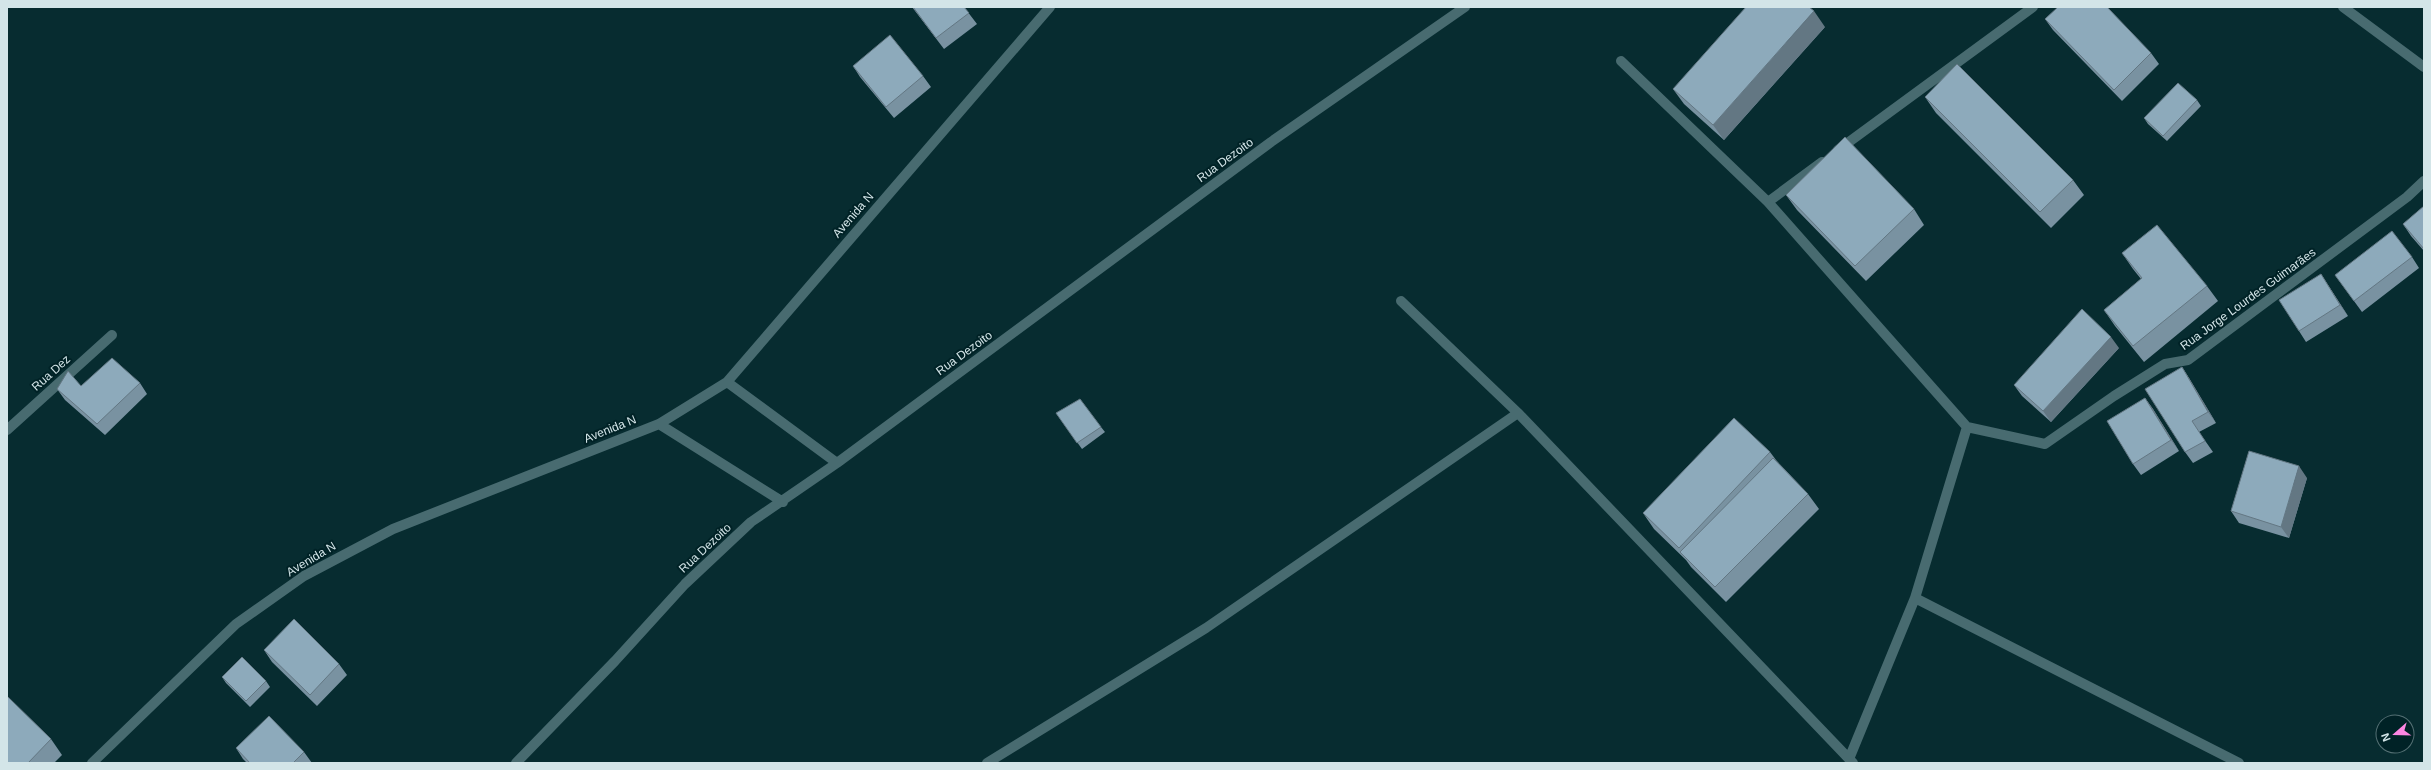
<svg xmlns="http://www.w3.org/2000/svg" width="2431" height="770" viewBox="0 0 2431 770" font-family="Helvetica,sans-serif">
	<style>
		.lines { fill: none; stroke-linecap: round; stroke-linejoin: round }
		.street { stroke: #486b70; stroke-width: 10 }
		.wall { fill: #7992a1 }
		.shaded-wall { fill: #637783 }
		.building { fill: #8daabb; stroke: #637783 }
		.labels { text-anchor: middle; stroke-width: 4; stroke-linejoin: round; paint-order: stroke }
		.street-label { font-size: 12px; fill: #d3e5e8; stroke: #002226 }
	</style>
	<rect width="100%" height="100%" fill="#072c30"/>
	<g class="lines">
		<path class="street" d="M2343,7L2424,67
			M1621,61L1768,202L1967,427L1915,598L1849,759
			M1838,150L2033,7
			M1768,202L1822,162
			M1401,301L1518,413L1853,763
			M727,382L837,463
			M659,424L783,502
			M1967,427L2045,444L2114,396L2165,364L2188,360L2407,197L2424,181
			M7,430L112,335
			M1915,598L2239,763
			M92,763L236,624L304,576L393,529L659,424L727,382L1050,7
			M516,763L615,661L685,584L751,522L837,463L1271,142L1465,7
			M987,763L1206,628L1518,413"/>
	</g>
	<path class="wall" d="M912,7H964L977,24L944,49Z
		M2045,19L2151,53L2159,64L2122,101L2053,30Z
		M1825,27L1724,140L1684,104L1673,89Z
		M853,66L923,76L931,87L894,118L860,77Z
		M1925,97L2073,180L2084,195L2051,228L1936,113Z
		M2197,100L2201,106L2167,141L2148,124L2144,118Z
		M1786,195L1914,209L1924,225L1866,281L1797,210Z
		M2424,206V251L2411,236L2403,224Z
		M2122,253L2207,286L2218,301L2144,362L2115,326L2104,310L2141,279L2133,269Z
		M2412,257L2419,268L2362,312L2335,275Z
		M2321,274L2328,285L2348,316L2306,342L2299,331Z
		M2119,348L2051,422L2022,396L2014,385Z
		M2182,367L2189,378L2216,423L2199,432L2213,452L2193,463L2185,452Z
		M140,383L147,394L105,435L65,400L57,389L81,386Z
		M2145,398L2153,409L2179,451L2141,475L2133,464Z
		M1056,413L1101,427L1105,432L1082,449Z
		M1770,452L1776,460L1808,494L1819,509L1726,602L1691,567L1686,560L1654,529L1643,513Z
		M2307,478L2289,538L2239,523L2231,511Z
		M264,650L339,664L347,675L317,706L272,662Z
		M222,677L266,681L270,687L250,707L226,683Z
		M51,739L62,755L54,763H7Z
		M236,748L304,752L312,763H247L243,759Z"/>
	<path class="shaded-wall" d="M1814,11L1825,27L1724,140L1713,125Z
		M2321,274L2328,285L2348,316L2340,305Z
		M2111,337L2119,348L2051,422L2043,411Z
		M2182,367L2189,378L2216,423L2208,412Z
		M2145,398L2153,409L2179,451L2171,440Z
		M2299,466L2307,478L2289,538L2281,527Z"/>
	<path class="building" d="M913,7H964L969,13L936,38Z
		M1746,7H1809L1814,11L1713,125L1673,89Z
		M2058,7H2107L2151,53L2114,90L2045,19Z
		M890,35L923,76L886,107L853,66Z
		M1957,64L2073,180L2040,212L1925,97Z
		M2178,83L2197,100L2163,136L2144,118Z
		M1845,137L1914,209L1855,266L1786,195Z
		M2424,206V249L2403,224Z
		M2157,225L2207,286L2133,346L2104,310L2142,278L2122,253Z
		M2392,231L2412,257L2354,301L2335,275Z
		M2321,274L2340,305L2299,331L2279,300Z
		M2082,309L2111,337L2043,411L2014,385Z
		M112,358L140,383L97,424L57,389L68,371L81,386Z
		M2182,367L2208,412L2192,421L2205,441L2185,452L2145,389Z
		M2145,398L2171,440L2133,464L2107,421Z
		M1080,399L1101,427L1077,443L1056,413Z
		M1734,418L1770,452L1679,548L1643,513Z
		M2249,451L2299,466L2281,527L2231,511Z
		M1773,458L1808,494L1715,587L1680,552Z
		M294,619L339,664L310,695L264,650Z
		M242,657L266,681L246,701L222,677Z
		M7,696L51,739L28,763H7Z
		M269,716L304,752L293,763H250L236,748Z"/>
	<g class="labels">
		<g class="street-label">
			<text transform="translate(1225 160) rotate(-36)" y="4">Rua Dezoito</text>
			<text transform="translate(853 215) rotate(-49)" y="4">Avenida N</text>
			<text transform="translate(2248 299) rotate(-36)" y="4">Rua Jorge Lourdes Guimarães</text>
			<text transform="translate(964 353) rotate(-36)" y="4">Rua Dezoito</text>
			<text transform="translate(51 373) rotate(-42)" y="4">Rua Dez</text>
			<text transform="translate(610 429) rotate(-22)" y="4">Avenida N</text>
			<text transform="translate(705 548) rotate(-43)" y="4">Rua Dezoito</text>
			<text transform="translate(311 559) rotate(-31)" y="4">Avenida N</text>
		</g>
	</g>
	<rect width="2431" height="770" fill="none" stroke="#d3e5e8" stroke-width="16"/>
	<g transform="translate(2395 734) rotate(250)"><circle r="19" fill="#002226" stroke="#547074"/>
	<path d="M0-3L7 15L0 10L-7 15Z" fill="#fd86e2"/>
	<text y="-6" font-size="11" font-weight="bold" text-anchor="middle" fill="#d3e5e8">N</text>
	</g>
</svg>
